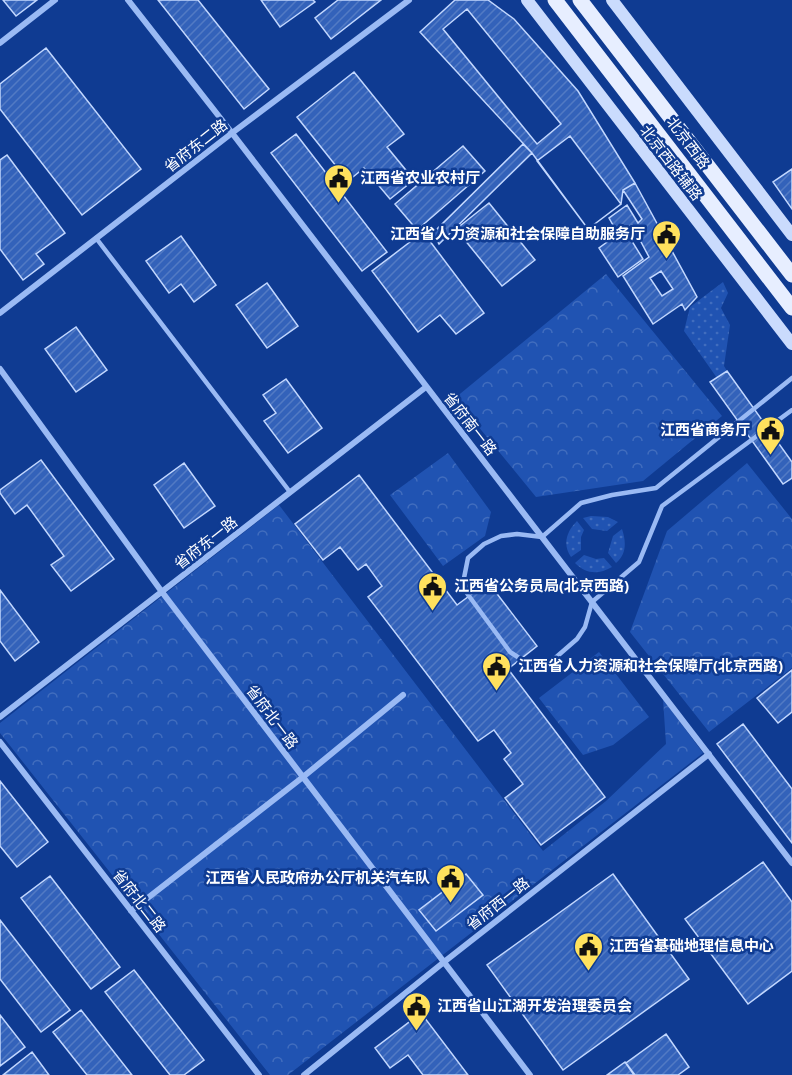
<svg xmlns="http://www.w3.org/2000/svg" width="792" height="1075" viewBox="0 0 792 1075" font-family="'Open Sans','Noto Sans SC',sans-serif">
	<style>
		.grass { fill: url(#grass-dots) }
		.forest { fill: url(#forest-crowns) }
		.building { fill: url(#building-hatch); stroke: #c2d7fe; stroke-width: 1.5; fill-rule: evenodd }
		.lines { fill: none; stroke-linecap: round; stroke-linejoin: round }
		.lane { stroke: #9abaf4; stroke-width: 4.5 }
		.street { stroke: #9abaf4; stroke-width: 6 }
		.secondary { stroke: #cadbfd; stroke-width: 12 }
		.primary { stroke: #e7eeff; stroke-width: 15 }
		.labels { text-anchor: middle; stroke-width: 5; stroke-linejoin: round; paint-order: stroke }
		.street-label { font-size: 15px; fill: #fff; stroke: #0f3b92 }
		.poi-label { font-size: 15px; font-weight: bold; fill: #fff; stroke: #0f3b92; text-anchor: start }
	</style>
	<defs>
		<pattern id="grass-dots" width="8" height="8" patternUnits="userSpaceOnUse" patternTransform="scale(1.5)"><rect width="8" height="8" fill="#2053b2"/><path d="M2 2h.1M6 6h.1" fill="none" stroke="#416dbe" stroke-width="1.8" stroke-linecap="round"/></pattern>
		<pattern id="forest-crowns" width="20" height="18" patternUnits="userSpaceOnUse" patternTransform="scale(1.5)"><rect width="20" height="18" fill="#2053b2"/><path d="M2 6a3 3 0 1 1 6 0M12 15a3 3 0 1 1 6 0" fill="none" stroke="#416dbe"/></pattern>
		<pattern id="building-hatch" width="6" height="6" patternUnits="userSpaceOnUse" patternTransform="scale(1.5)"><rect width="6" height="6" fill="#3362ba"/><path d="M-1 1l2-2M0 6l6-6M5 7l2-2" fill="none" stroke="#527ac4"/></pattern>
	</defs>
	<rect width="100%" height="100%" fill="#0f3b92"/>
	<path class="grass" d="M723,282L728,293L721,308L730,325L724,366L727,371L717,378L684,331L690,307Z
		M591,516L608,517L618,522L607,531L592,529L583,518Z
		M577,521L584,530L581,537V550L571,557C562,544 567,531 577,521Z
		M622,529C626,541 627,554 616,563L608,553L613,536Z
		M584,555L596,559L604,558L612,567C598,575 586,574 575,563Z"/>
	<path class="forest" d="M606,274L722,416L643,481L536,497L455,398Z
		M448,453L491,512L485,536L443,566L390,495Z
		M747,463L792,519V668L709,732L630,632L667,531Z
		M279,505L543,851L606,801L666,744L663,699L703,753L288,1075H270L0,733V723Z
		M599,652L649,717L613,745L583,755L539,698Z"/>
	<path class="building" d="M3,0H37L16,16Z
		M158,0H198L269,89L244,109Z
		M261,0H313L315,2L280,27Z
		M338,0H381L331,39L315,18Z
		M455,0H488L514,19L578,91L635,183L623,190L621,204L588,229L532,153L420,32Z
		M467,9L561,124L537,144L443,29Z
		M46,48L141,169L82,215L0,109V84Z
		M354,72L404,134L387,147L414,180L390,199L364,168L348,181L297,117Z
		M296,134L387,252L362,271L271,153Z
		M570,136L621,204L588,229L537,161Z
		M523,144L532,153L439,244L433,233Z
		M463,146L485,171L417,230L395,204Z
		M7,155L65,233L36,254L44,264L23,280L0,249V160Z
		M792,169V209L773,182Z
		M635,183L697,297L685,310L682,304L653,324L623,276L649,257L632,225L625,230L643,259L618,277L599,248L618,234L609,218L627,205L638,223L642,219L623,190ZM661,271L673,289L662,296L650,278Z
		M489,203L535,260L502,286L456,229Z
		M423,232L484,313L456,334L440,315L418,332L372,271Z
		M181,236L216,285L194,302L181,284L169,293L146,261Z
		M267,283L298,326L267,348L236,305Z
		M76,327L107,370L76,392L45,349Z
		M727,371L792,462V478L783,484L710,382Z
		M286,379L322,428L288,453L264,421L276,413L263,395Z
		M41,460L114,559L71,591L51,565L64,556L27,505L15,514L0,493V490Z
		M184,463L215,506L184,528L154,485Z
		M359,475L457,605L488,582L537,646L508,669L605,797L541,845L505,798L523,784L504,759L511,753L494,730L478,741L368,597L382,586L366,564L358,570L340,547L323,560L295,524Z
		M0,590L39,642L15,661L0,641Z
		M792,670V712L778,723L757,698Z
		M743,724L792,789V843L717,744Z
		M0,781L48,842L17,867L0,846Z
		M763,862L792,902V971L748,1004L685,919Z
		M466,874L483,895L436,931L419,910Z
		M613,874L689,979L563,1070L487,965Z
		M50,876L120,967L91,989L21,898Z
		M0,920L70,1010L41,1032L0,979Z
		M134,970L204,1060L184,1075H170L105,992Z
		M81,1010L132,1075H87L53,1032Z
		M421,1013L468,1075H423L408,1055L390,1068L375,1048Z
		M0,1015L25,1047L0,1066Z
		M666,1034L689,1067L678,1075H635L626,1063Z
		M32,1052L49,1075H3Z
		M625,1062L634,1075H607Z"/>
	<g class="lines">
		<path class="lane" d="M96,238L290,492
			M792,378L656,488L612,495L581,503L542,537L517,534L501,536L484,544L468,558L464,578L466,592L510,652L527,663L542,665L554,659L577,639L585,627L592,602L639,562L662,506L792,410"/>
		<path class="street" d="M128,0L232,133L792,863
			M0,43L55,0
			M0,313L232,133L409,0
			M0,369L162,592L530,1075
			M0,717L426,387
			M0,742L259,1075
			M131,911L303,777L403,695
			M304,1075L444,962L709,754"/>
		<path class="secondary" d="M527,0L792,344
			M612,0L792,235"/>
		<path class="primary" d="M555,0L792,308
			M580,0L792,275"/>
	</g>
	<defs>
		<symbol id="civic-pin" viewBox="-11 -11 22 30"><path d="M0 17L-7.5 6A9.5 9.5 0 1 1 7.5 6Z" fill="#ffe15d" stroke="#0f3b92"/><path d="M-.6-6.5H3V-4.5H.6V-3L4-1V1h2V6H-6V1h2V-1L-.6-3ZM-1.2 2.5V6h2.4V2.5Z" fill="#111"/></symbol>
	</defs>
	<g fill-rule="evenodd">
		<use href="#civic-pin" x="322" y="162" width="33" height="45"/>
		<use href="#civic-pin" x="650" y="218" width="33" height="45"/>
		<use href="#civic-pin" x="754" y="414" width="33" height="45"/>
		<use href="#civic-pin" x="416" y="570" width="33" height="45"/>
		<use href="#civic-pin" x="480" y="650" width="33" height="45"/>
		<use href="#civic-pin" x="434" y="862" width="33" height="45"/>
		<use href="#civic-pin" x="572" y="930" width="33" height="45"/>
		<use href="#civic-pin" x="400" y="990" width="33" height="45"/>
	</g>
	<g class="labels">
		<g class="street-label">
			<text transform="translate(688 143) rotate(53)" y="5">北京西路</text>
			<text transform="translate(196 146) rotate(-38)" y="5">省府东二路</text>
			<text transform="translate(671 163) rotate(52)" y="5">北京西路辅路</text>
			<text transform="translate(470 424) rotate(52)" y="5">省府南一路</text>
			<text transform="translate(206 543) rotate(-38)" y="5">省府东一路</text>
			<text transform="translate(272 717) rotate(53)" y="5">省府北一路</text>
			<text transform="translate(139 901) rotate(52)" y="5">省府北二路</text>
			<text transform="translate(498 904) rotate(-38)" y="5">省府西一路</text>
		</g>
		<g class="poi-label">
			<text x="360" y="183">江西省农业农村厅</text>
			<text x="645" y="239" text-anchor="end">江西省人力资源和社会保障自助服务厅</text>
			<text x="750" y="435" text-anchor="end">江西省商务厅</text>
			<text x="454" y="591">江西省公务员局(北京西路)</text>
			<text x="518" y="671">江西省人力资源和社会保障厅(北京西路)</text>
			<text x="430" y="883" text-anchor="end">江西省人民政府办公厅机关汽车队</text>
			<text x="609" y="951">江西省基础地理信息中心</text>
			<text x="437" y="1011">江西省山江湖开发治理委员会</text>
		</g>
	</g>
</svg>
